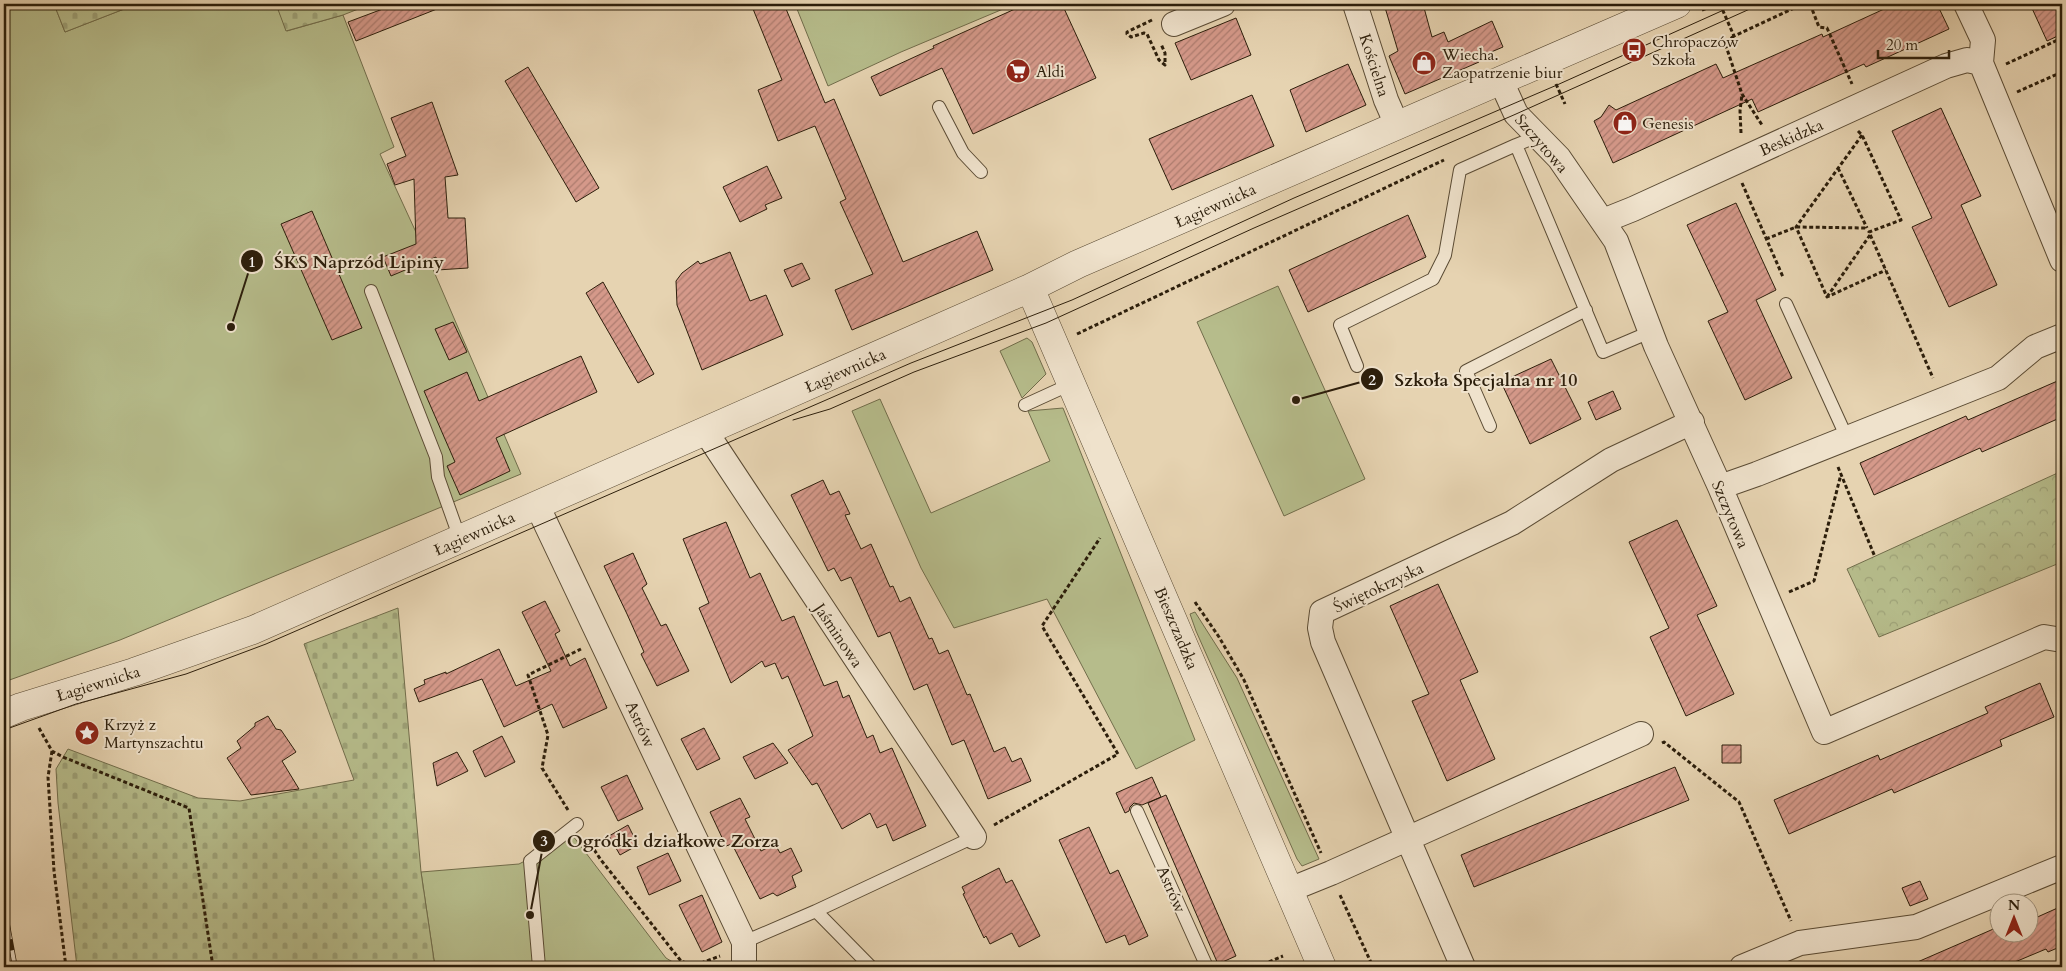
<svg xmlns="http://www.w3.org/2000/svg" width="2066" height="971" viewBox="0 0 2066 971" font-family="Cardo,serif">
	<style>
		.green { fill: #b6bc8b; stroke: #716d4b }
		.cemetery { fill: url(#cemetery-stones); stroke: #716d4b }
		.park { fill: url(#park-crowns); stroke: #716d4b }
		.building { fill: url(#building-hatch); stroke: #2c1e0b }
		.lines { fill: none; stroke-linecap: round; stroke-linejoin: round }
		.service-casing { stroke: #5a4b34; stroke-width: 14 }
		.minor-casing { stroke: #5a4b34; stroke-width: 26 }
		.tertiary-casing { stroke: #5a4b34; stroke-width: 29 }
		.path { stroke: #2c1e0b; stroke-width: 3; stroke-dasharray: 4 2.5; stroke-linecap: butt }
		.service { stroke: #efe2cc; stroke-width: 12 }
		.minor { stroke: #efe2cc; stroke-width: 24 }
		.tertiary { stroke: #efe2cc; stroke-width: 28 }
		.tram { stroke: #2c1e0b; stroke-width: 1 }
		.rail-casing { stroke: #2c1e0b; stroke-width: 5.5 }
		.rail { stroke: #efe2cc; stroke-width: 4; stroke-dasharray: 11; stroke-linecap: butt }
		.labels { text-anchor: middle; stroke-width: 4; stroke-linejoin: round; paint-order: stroke }
		.poi-label { font-size: 16px; fill: #2c1e0b; stroke: #efe2cc; text-anchor: start }
		.street-label { font-size: 16px; fill: #2c1e0b; stroke: #efe2cc }
		.leader { fill: none; stroke: #2c1e0b; stroke-width: 2 }
		.callout-dot { fill: #2c1e0b; stroke: #efe2cc; stroke-width: 2 }
		.mark-label { font-size: 15px; text-anchor: middle; font-weight: bold; fill: #fff }
		.callout-label { font-size: 18px; text-anchor: middle; font-weight: bold; fill: #2c1e0b; stroke: #efe2cc; stroke-width: 4; stroke-linejoin: round; paint-order: stroke }
	</style>
	<defs>
		<pattern id="cemetery-stones" width="16" height="16" patternUnits="userSpaceOnUse" patternTransform="scale(1.25)"><rect width="16" height="16" fill="#b6bc8b"/><path d="M2 7V4a2 2 0 0 1 4 0v3zM10 15v-3a2 2 0 0 1 4 0v3z" fill="#9da177"/></pattern>
		<pattern id="park-crowns" width="20" height="18" patternUnits="userSpaceOnUse" patternTransform="scale(1.25)"><rect width="20" height="18" fill="#b6bc8b"/><path d="M2 6a3 3 0 1 1 6 0M12 15a3 3 0 1 1 6 0" fill="none" stroke="#9da177"/></pattern>
		<pattern id="building-hatch" width="6" height="6" patternUnits="userSpaceOnUse" patternTransform="scale(1.25)"><rect width="6" height="6" fill="#d5998a"/><path d="M-1 1l2-2M0 6l6-6M5 7l2-2" fill="none" stroke="#ad7c6f"/></pattern>
	</defs>
	<rect width="100%" height="100%" fill="#e6d3b1"/>
	<filter id="stains"><feTurbulence type="fractalNoise" baseFrequency=".004" numOctaves="4"/><feColorMatrix values="0 0 0 0 .2 0 0 0 0 .09 0 0 0 0 .02 0 0 0 .5 -.17"/></filter>
	<radialGradient id="worn" r=".72"><stop offset=".6" stop-color="#630" stop-opacity="0"/><stop offset="1" stop-color="#630" stop-opacity=".3"/></radialGradient>
	<path class="green" d="M4,4H54L65,32L137,4H276L287,31L343,15L394,147L380,154L432,267L521,474L120,640L4,682Z
		M795,4H1015L901,52L828,86Z
		M1278,286L1365,479L1284,516L1197,322Z
		M1027,338L1032,342L1046,374L1022,398L1000,351Z
		M880,399L931,513L1050,461L1028,411L1063,408L1195,740L1136,769L1047,599L954,628L921,568L852,411Z
		M1195,612L1237,678L1319,859L1302,866L1297,859L1196,631L1190,614Z
		M573,836L666,958L681,967H435L421,872L519,864Z"/>
	<path class="cemetery" d="M54,4H137L65,32Z
		M276,4H371L343,15L286,31Z
		M398,608L421,872L435,967H77L58,803L56,769L68,749L198,798L240,801L354,780L304,644Z"/>
	<path class="park" d="M2062,471V562L1879,637L1847,569Z"/>
	<path class="building" d="M396,4L447,5L356,41L348,22Z
		M751,4H784L825,103L834,99L903,262L977,231L993,270L852,330L835,290L873,274L840,202L846,199L815,126L778,141L758,90L782,80Z
		M1026,4H1062L1096,78L973,134L942,68L880,96L871,77L934,48L933,46Z
		M1384,4H1423L1432,37L1444,32L1448,42L1492,21L1503,47L1477,58L1479,62L1405,94L1389,56L1398,51Z
		M1895,4H1937L1949,29L1866,67L1864,64L1758,112L1752,99L1613,163L1594,121L1601,117L1609,105L1616,110L1716,64L1723,78L1822,34L1823,37Z
		M2030,4H2062V34L2047,41Z
		M1236,18L1251,55L1191,80L1175,43Z
		M1348,64L1366,105L1306,132L1290,90Z
		M528,67L599,188L576,202L505,81Z
		M1252,95L1274,146L1172,190L1149,139Z
		M432,102L458,175L445,177L448,218H465L468,268L437,270L436,257L391,276L383,257L416,244L414,179L395,185L387,164L406,156L391,118Z
		M1941,108L1981,196L1961,205L1997,285L1949,307L1912,227L1932,218L1892,131Z
		M767,166L782,198L765,205L767,209L740,222L723,187Z
		M1736,203L1776,290L1756,300L1792,378L1745,400L1708,321L1728,312L1687,225Z
		M312,211L362,328L332,340L281,224Z
		M1408,215L1426,257L1308,312L1289,270Z
		M730,252L750,301L766,295L783,335L702,370L677,305L676,281L682,273L698,261L700,264Z
		M802,263L810,279L792,287L784,270Z
		M603,282L654,374L638,383L586,293Z
		M453,322L467,352L449,360L435,329Z
		M581,356L597,392L496,438L510,471L460,495L447,466L455,462L424,391L467,372L479,401Z
		M1551,359L1581,419L1530,444L1501,382Z
		M2062,379V417L1982,452L1980,448L1874,495L1860,463L1966,416L1968,420Z
		M1613,391L1621,409L1596,420L1588,402Z
		M823,480L830,495L839,491L850,514L845,515L861,549L871,544L890,587L893,586L900,602L910,597L929,639L932,638L939,654L948,650L967,695L970,694L994,752L1005,747L1012,762L1021,758L1031,781L988,799L964,740L952,745L927,684L914,690L890,632L878,637L851,577L841,581L834,568L828,571L791,495Z
		M1677,520L1717,606L1697,615L1734,694L1686,716L1650,637L1669,628L1629,542Z
		M726,522L750,578L760,573L782,621L794,616L824,686L837,681L843,698L849,695L867,738L873,735L880,753L892,748L926,826L893,841L886,824L877,828L870,813L842,829L817,783L812,785L788,750L813,736L788,676L782,679L775,663L765,667L762,661L731,683L699,608L709,603L683,539Z
		M633,553L647,584L642,588L661,626L666,624L689,671L657,686L641,654L644,652L627,614L604,566Z
		M1438,584L1478,672L1460,680L1495,759L1447,781L1412,701L1429,694L1390,606Z
		M545,601L560,631L555,634L570,666L585,658L607,708L563,728L552,704L504,727L482,679L419,702L414,689L425,684L424,680L446,672V674L499,649L516,686L551,671L522,612Z
		M2040,683L2054,717L2000,740L2002,746L1894,793L1892,789L1789,834L1774,800L1878,755L1880,760L1988,713L1985,707Z
		M268,716L276,729L281,730L296,752L282,761L299,789L251,795L227,758L241,748L237,741L255,726V723Z
		M704,728L720,759L697,770L681,739Z
		M502,736L515,762L485,777L473,751Z
		M773,743L788,763L755,779L743,757Z
		M1722,745H1741V763H1722Z
		M457,752L468,771L437,786L433,763Z
		M1675,767L1689,800L1474,887L1461,855Z
		M627,775L643,809L618,821L601,787Z
		M1152,777L1161,797L1142,805L1134,803L1130,807L1129,811L1125,813L1116,793Z
		M1166,795L1236,956L1218,964L1148,803Z
		M740,798L750,817L745,819L761,851L775,844L780,853L791,848L802,871L792,876L796,887L777,896L773,893L760,899L732,844L726,846L710,812Z
		M628,825L638,845L620,855L609,836Z
		M1089,827L1110,874L1118,870L1148,936L1129,945L1125,935L1106,943L1059,840Z
		M668,853L681,881L649,895L637,867Z
		M999,868L1006,883L1012,880L1040,936L1019,947L1012,933L990,944L986,936L984,938L963,894L965,893L962,887Z
		M1920,881L1928,899L1910,906L1902,888Z
		M702,895L722,942L702,952L679,905Z
		M2062,906V946L2048,952L2046,949L2003,967H1906L1998,927V934H2028V914L2031,913L2033,919Z"/>
	<g class="lines">
		<defs>
			<path id="service" d="M939,107L963,153L981,172
				M1536,137L1516,145L1603,352L1650,332
				M371,291L436,457L438,477L460,539
				M1786,304L1847,438
				M1357,366L1340,325L1433,279L1445,255L1460,170L1516,145
				M1025,405L1071,384
				M1490,426L1466,371L1586,310
				M1137,811L1207,967
				M744,942L816,911
				M539,967L530,861L577,824
				M871,967L816,911L974,837"/>
			<path id="minor" d="M1355,4L1386,100L1397,125
				M1966,4L1983,40L1981,63
				M1174,24L1223,4
				M1501,81L1516,114L1559,158L1616,241L1656,346L1720,487L1824,732L2044,637L2062,640
				M1603,221L1633,209L1946,66L1967,60L1981,63L2062,260
				M706,432L974,837
				M1720,487L1757,474L1998,378L2035,347L2062,336
				M537,505L744,942V967
				M1289,890L1331,873L1641,734
				M1463,967L1323,642L1320,628L1322,612L1512,523L1611,460L1692,422
				M1742,967L1800,943L1916,927L2062,867"/>
			<path id="tertiary" d="M1030,288L1322,967
				M4,714L21,707L134,672L253,630L1030,288L1078,264L1677,4"/>
		</defs>
		<use href="#service" class="service-casing"/>
		<use href="#minor" class="minor-casing"/>
		<use href="#tertiary" class="tertiary-casing"/>
		<path class="path" d="M1720,4L1734,36L1803,4
			M1810,4L1819,27L1827,28L1852,84
			M1702,10L1717,4
			M1152,20L1127,32V34L1131,37L1144,33L1147,34L1159,60L1165,65V53L1161,44
			M1734,36L1725,43L1742,94L1762,125
			M2006,64L2062,38
			M1556,84L1565,104
			M2017,92L2062,72
			M1858,131L1862,135L1901,220L1869,232L1933,378
			M1741,133L1740,111L1742,94
			M1862,135L1796,227L1827,297L1886,270
			M1838,168L1867,228
			M1742,183L1783,277
			M1766,239L1796,227L1867,228
			M1827,297L1870,235
			M1077,334L1444,160
			M1838,467L1875,557
			M1789,592L1814,581L1841,474
			M1195,602L1219,637L1244,680L1321,853
			M39,728L52,751L63,757L189,808L213,967
			M1662,743L1664,742L1739,802L1791,921
			M52,751L48,777L54,871L66,967
			M568,810L542,768L548,735L528,675L581,649
			M994,825L1118,754L1042,626L1100,538
			M587,839L601,860L681,961L693,966L720,956
			M1340,895L1373,967
			M1257,967L1283,956"/>
		<use href="#service" class="service"/>
		<use href="#minor" class="minor"/>
		<use href="#tertiary" class="tertiary"/>
		<path class="tram" d="M793,420L830,409L914,372L1046,323L1254,228L1516,114L1761,4
			M4,730L76,704L186,674L266,644L911,363L1072,300L1294,198L1557,85L1737,4"/>
		<defs>
			<path id="rail" d="M4,907L15,967"/>
		</defs>
		<use href="#rail" class="rail-casing"/>
		<use href="#rail" class="rail"/>
	</g>
	<defs>
		<symbol id="bus-disc" viewBox="-11 -11 22 22"><circle r="9.5" fill="#8f2418" stroke="#efe2cc"/><path d="M-5-6H5V4H4V6H2V4H-2V6H-4V4H-5ZM-3.5-4V0h7V-4ZM-3.5 1.2v1.5H-2V1.2ZM2 1.2v1.5H3.5V1.2Z" fill="#fff"/></symbol>
		<symbol id="shop-disc" viewBox="-11 -11 22 22"><circle r="9.5" fill="#8f2418" stroke="#efe2cc"/><path d="M-5-2.5h2.3a2.7 3.5 0 0 1 5.4 0H5L5.5 6h-11ZM-1.5-2.5h3a1.5 2.3 0 0 0-3 0Z" fill="#fff"/></symbol>
		<symbol id="supermarket-disc" viewBox="-11 -11 22 22"><circle r="9.5" fill="#8f2418" stroke="#efe2cc"/><path d="M-6-5.5h2.5l.6 2H6L4.5 2H-2.5L-4.4-4H-6ZM-1.5 3.2a1.3 1.3 0 1 0 .1 0ZM3 3.2a1.3 1.3 0 1 0 .1 0Z" fill="#fff"/></symbol>
		<symbol id="sight-disc" viewBox="-11 -11 22 22"><circle r="9.5" fill="#8f2418" stroke="#efe2cc"/><path d="M0-6L1.8-2.2L6-1.7L2.9 1.2L3.7 5.4L0 3.3L-3.7 5.4L-2.9 1.2L-6-1.7L-1.8-2.2Z" fill="#fff"/></symbol>
	</defs>
	<g fill-rule="evenodd">
		<use href="#bus-disc" x="1620" y="36" width="28" height="28"/>
		<use href="#shop-disc" x="1410" y="49" width="28" height="28"/>
		<use href="#supermarket-disc" x="1004" y="57" width="28" height="28"/>
		<use href="#shop-disc" x="1611" y="109" width="28" height="28"/>
		<use href="#sight-disc" x="73" y="719" width="28" height="28"/>
	</g>
	<g class="labels">
		<g class="poi-label">
			<text x="1652" y="47">Chropaczów<tspan x="1652" dy="18">Szkoła</tspan></text>
			<text x="1442" y="60">Wiecha.<tspan x="1442" dy="18">Zaopatrzenie biur</tspan></text>
			<text x="1036" y="77">Aldi</text>
			<text x="1642" y="129">Genesis</text>
			<text x="104" y="730">Krzyż z<tspan x="104" dy="18">Martynszachtu</tspan></text>
		</g>
		<g class="street-label">
			<text transform="translate(1375 65) rotate(72)" y="6">Kościelna</text>
			<text transform="translate(1791 137) rotate(-24)" y="6">Beskidzka</text>
			<text transform="translate(1542 143) rotate(49)" y="6">Szczytowa</text>
			<text transform="translate(1215 205) rotate(-24)" y="6">Łagiewnicka</text>
			<text transform="translate(845 370) rotate(-24)" y="6">Łagiewnicka</text>
			<text transform="translate(1731 514) rotate(67)" y="6">Szczytowa</text>
			<text transform="translate(474 533) rotate(-24)" y="6">Łagiewnicka</text>
			<text transform="translate(1378 587) rotate(-25)" y="6">Świętokrzyska</text>
			<text transform="translate(1177 628) rotate(67)" y="6">Bieszczadzka</text>
			<text transform="translate(839 635) rotate(56)" y="6">Jaśminowa</text>
			<text transform="translate(98 683) rotate(-17)" y="6">Łagiewnicka</text>
			<text transform="translate(641 724) rotate(65)" y="6">Astrów</text>
			<text transform="translate(1172 889) rotate(66)" y="6">Astrów</text>
		</g>
	</g>
	<path class="leader" d="M231 327L252 261M1296 400L1372 379M530 915L544 841"/>
	<g class="callout-dot">
		<circle cx="231" cy="327" r="5"/>
		<circle cx="1296" cy="400" r="5"/>
		<circle cx="530" cy="915" r="5"/>
		<circle cx="252" cy="261" r="12"/>
		<circle cx="1372" cy="379" r="12"/>
		<circle cx="544" cy="841" r="12"/>
	</g>
	<g class="mark-label">
		<text x="252" y="267">1</text>
		<text x="1372" y="385">2</text>
		<text x="544" y="846">3</text>
	</g>
	<g class="callout-label">
		<text x="359" y="268">ŚKS Naprzód Lipiny</text>
		<text x="1486" y="386">Szkoła Specjalna nr 10</text>
		<text x="673" y="847">Ogródki działkowe Zorza</text>
	</g>
	<rect width="2066" height="971" fill="none" stroke="#e6d3b1" stroke-width="20"/>
	<rect x="5" y="5" width="2056" height="961" fill="none" stroke="#2c1e0b" stroke-width="2.5"/>
	<rect x="10" y="10" width="2046" height="951" fill="none" stroke="#2c1e0b"/>
	<g transform="translate(2014 918)"><circle r="24" fill="#efe2cc" stroke="#a1947f"/>
	<path d="M0-4L9 19L0 12L-9 19Z" fill="#8f2418"/>
	<text y="-8" font-size="14" font-weight="bold" text-anchor="middle" fill="#2c1e0b">N</text>
	</g>
	<path d="M1878 50v8h71v-8" fill="none" stroke="#2c1e0b" stroke-width="2.5"/>
	<text x="1886" y="50" font-size="15" fill="#2c1e0b" stroke="#efe2cc" stroke-width="4" paint-order="stroke">20 m</text>
	<rect width="100%" height="100%" filter="url(#stains)"/>
	<rect width="100%" height="100%" fill="url(#worn)"/>
</svg>
